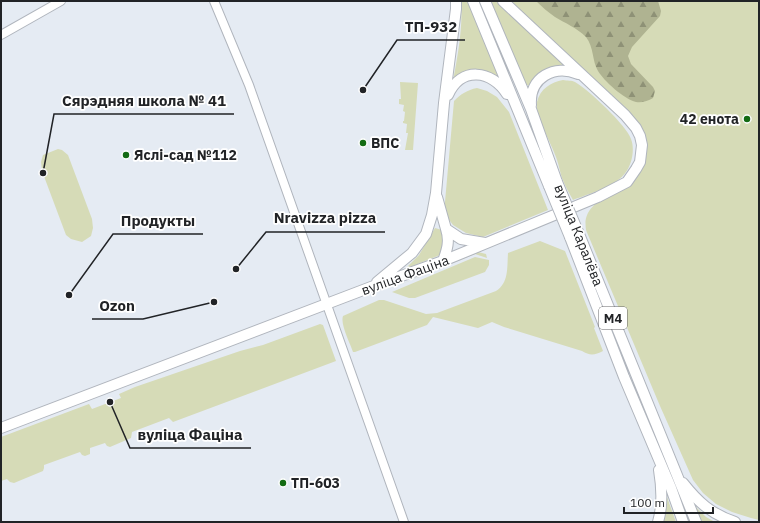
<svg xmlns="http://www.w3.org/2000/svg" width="760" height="523" viewBox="0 0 760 523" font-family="'IBM Plex Sans',sans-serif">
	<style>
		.grass { fill: #d6dbb7 }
		.forest { fill: url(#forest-firs) }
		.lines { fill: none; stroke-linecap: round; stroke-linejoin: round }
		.minor-casing { stroke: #b0b5bd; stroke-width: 10 }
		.major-casing { stroke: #b0b5bd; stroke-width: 12 }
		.minor { stroke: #fff; stroke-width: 8 }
		.major { stroke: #fff; stroke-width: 10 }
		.major-bridge-casing { stroke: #b0b5bd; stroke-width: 12; stroke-linecap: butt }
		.major-bridge { stroke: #fff; stroke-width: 10 }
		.poi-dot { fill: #136b13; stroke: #fff; stroke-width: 1.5 }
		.labels { text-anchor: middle; stroke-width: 3.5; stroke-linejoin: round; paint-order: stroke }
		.shield { fill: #fff; stroke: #646567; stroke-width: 1 }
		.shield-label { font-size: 13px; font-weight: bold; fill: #212326 }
		.poi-label { font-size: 14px; font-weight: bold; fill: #212326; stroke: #fff; text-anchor: start }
		.street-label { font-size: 14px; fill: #212326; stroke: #fff }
		.leader { fill: none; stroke: #212326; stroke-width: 1.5 }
		.callout-dot { fill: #212326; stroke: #fff; stroke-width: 1.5 }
		.callout-label { font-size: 15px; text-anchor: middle; font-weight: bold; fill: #212326; stroke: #fff; stroke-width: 3.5; stroke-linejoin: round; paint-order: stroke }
	</style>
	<defs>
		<pattern id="forest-firs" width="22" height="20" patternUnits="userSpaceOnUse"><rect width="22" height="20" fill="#afb391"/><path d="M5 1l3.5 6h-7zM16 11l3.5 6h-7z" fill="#8e9176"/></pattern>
	</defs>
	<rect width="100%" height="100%" fill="#e5ebf3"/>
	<path class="grass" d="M461,1H468L501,78L485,72L453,81C458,54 463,28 461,1Z
		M489,1H498L567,67L530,86L524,84Z
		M510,1H759V520L751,518L732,512L716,504L703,493L693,480L660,406L586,230C579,185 658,201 645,137Z
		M563,80C567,81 572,80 575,82C588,89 627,126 631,139C635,149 632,164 626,172C617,186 588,194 573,200C569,193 565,186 562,178C560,172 559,166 557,160C553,146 534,115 537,102C540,89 551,82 563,80Z
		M400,82L418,83L413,150H405L408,133H406L407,124L403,123V121H404L405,112L403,111L404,105L399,104V99H401Z
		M477,88L487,91L497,97L509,112L548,210L483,237L466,233L453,225L444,213L454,101C461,94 467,90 477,88Z
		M58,149L62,150L68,155L92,219L93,228L91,236L82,242L71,239L66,235L42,171L41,162L43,155Z
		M435,228L442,230L445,238L440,255L405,269L419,255Z
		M540,241L565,251L595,327L594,328L603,351C595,355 590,356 582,351L504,327L492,322L478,328L433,317L427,325L355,352H353C350,343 340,324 343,316L379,300H384L426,314L437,313L496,291C509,283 507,267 508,253Z
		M478,252L486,254L487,258L475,254L392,288Z
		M475,257L489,260V265L485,272L415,298H409L392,292Z
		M320,324L323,325L336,361L173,422L169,418L132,432L131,438L110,447L107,446L105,443L90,448V454L85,456L82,455L80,452L44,465V468L43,471L14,483L10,482L7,479L1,481V437L89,404L92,409L121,398L119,394L135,387L240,351L263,345Z
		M667,497L676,522H661Z
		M694,505L706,517L715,522H701Z"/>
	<path class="forest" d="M536,1H658L661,11L660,16L632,47L628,56L631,64L653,87L655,91L653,98C648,101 642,103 636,102C624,99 604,81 598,71C592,61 594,47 586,37C577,28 565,23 555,17C548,12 542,7 536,1Z"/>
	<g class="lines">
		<defs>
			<path id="minor" d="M214,1L249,85L404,522
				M1,35L61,1"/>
			<path id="major" d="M473,1L549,186
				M485,1L531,109L557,182
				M448,95C461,66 492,70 507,94
				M531,105C529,77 555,64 578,74
				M437,197L446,229L461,239L485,243
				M579,234L696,522
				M570,237L624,377L671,488L683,522
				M443,261C447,250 450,241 446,229
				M377,282L412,253L426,234L432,215L436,193L444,103L456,9V1
				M1,428L371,287L443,261L598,197L627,182L636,169L640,162L642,145L640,136L636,128L625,115L503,1
				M683,483C698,502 711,514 735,522
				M658,522C663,505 662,488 659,470"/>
		</defs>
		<use href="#minor" class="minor-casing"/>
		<use href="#major" class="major-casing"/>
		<use href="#minor" class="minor"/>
		<use href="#major" class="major"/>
		<defs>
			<path id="major-bridge" d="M557,182L579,234
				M549,186L570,237"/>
		</defs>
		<use href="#major-bridge" class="major-bridge-casing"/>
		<use href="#major-bridge" class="major-bridge"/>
	</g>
	<g class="poi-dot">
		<circle cx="747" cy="119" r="4"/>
		<circle cx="363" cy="143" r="4"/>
		<circle cx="126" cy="155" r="4"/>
		<circle cx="283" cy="483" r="4"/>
	</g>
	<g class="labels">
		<rect class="shield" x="599" y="307" width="28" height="22" rx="3"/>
		<g class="shield-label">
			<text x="613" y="323">М4</text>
		</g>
		<g class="poi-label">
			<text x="739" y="124" text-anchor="end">42 енота</text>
			<text x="371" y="148">ВПС</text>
			<text x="134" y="160">Яслі-сад №112</text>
			<text x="291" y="488">ТП-603</text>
		</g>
		<g class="street-label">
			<text transform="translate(579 235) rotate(68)" y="5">вуліца Каралёва</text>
			<text transform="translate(405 275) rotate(-20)" y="5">вуліца Фаціна</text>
		</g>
	</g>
	<path class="leader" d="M363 90L397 40H465M43 173L54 114H234M236 269L266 232H385M69 295L113 234H203M214 302L143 319H92M110 402L130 448H251"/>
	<g class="callout-dot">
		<circle cx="363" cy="90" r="4"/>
		<circle cx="43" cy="173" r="4"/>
		<circle cx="236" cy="269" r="4"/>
		<circle cx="69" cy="295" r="4"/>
		<circle cx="214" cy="302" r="4"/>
		<circle cx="110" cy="402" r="4"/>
	</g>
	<g class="callout-label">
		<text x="431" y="32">ТП-932</text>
		<text x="144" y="106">Сярэдняя школа № 41</text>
		<text x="325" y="223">Nravizza pizza</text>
		<text x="158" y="226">Продукты</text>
		<text x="117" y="311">Ozon</text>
		<text x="190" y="440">вуліца Фаціна</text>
	</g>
	<rect width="760" height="523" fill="none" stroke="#212326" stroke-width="4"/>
	<path d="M624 507v6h89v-6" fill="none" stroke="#212326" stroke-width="2"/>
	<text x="630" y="507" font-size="12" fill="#212326" stroke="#ffffff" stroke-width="3" paint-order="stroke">100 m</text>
</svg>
